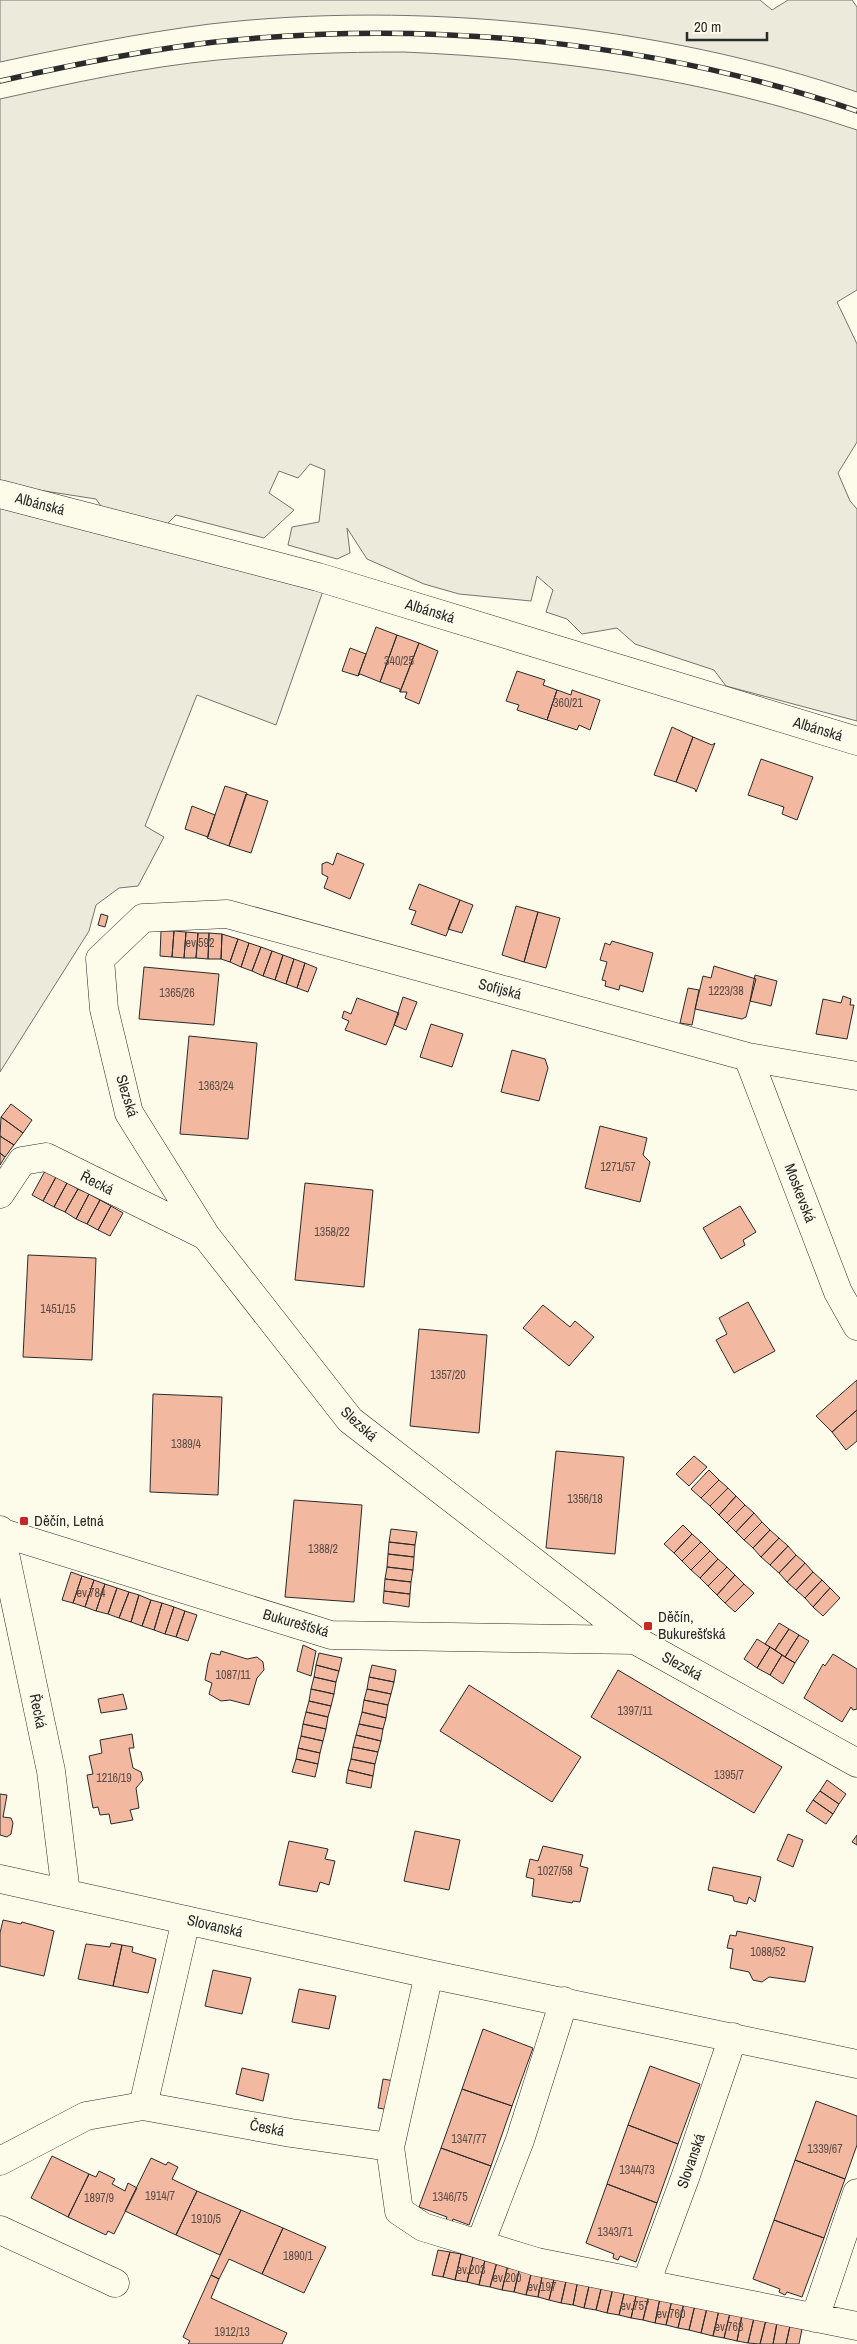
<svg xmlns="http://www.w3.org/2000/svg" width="857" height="2344" viewBox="0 0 857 2344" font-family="'Archivo Narrow',sans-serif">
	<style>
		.green { fill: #ecebdb; stroke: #74746e }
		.building { fill: #f2b8a0; stroke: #2b2b2b }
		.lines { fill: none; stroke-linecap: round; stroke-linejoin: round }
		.minor-casing { stroke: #2b2b2b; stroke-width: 29 }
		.minor { stroke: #fdfbea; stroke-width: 28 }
		.rail-casing { stroke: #2b2b2b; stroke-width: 5.5 }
		.rail { stroke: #fdfbea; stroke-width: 4; stroke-dasharray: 11; stroke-linecap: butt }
		.poi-dot { fill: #c62828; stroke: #fdfbea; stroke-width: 2 }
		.labels { text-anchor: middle; stroke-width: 4; stroke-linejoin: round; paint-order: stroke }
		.number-label { font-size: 12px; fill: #5d4e48 }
		.street-label { font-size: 15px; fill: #2b2b2b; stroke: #fdfbea }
		.poi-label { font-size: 15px; fill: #2b2b2b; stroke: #fdfbea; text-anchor: start }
	</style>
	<rect width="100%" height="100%" fill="#fdfbea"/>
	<path class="green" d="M0,0H760L772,10L788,0H852L857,7V92C661,25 417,0 210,24C140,33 70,47 0,62Z
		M404,52C563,59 705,79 857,130V290L837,302L857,344V442L838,473L850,501L857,509V721L726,686L714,670L635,644L617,628L582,634L567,619L546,612L553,590L537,576L531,601L459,594L424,584L367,559L347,528L350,553L337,559L288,545L292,527L319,522L325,470L310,464L298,478L279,471L269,493L294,510L264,538L176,515L156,535L114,524L96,499L32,489L26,505L324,588L276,725L197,695L145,826L164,837L138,886L119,888L96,905L89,931L0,1072V99C72,83 144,67 218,60C280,54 342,52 404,52Z"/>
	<path class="building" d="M376,627L397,635L380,682L360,674L358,676Z
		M397,635L419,643L400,692V689L380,682Z
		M419,643L438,651L419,704L405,698L407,692H400Z
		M350,648L366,654L358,676L342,671Z
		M517,671L545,680L543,685L557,690L547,720L517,710L519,705L506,701Z
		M557,690L571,695L572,690L600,700L590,730L579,725L577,730L547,720Z
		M672,727L693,737L676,782L654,775Z
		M693,737L712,745L715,743L696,792L695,789L676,782Z
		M761,759L813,777L797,820L782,814L784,807L748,795Z
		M225,786L247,793L229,846L207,838Z
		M246,794L268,801L251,853L229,846Z
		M192,806L215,815L208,837L185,829Z
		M337,853L364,864L350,899L324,888L328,877L322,874V864L327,862L333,865Z
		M419,884L460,900L446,936L411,924L416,911L409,909Z
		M460,900L473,905L462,933L448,929Z
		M516,906L538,912L524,962L502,955Z
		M538,912L560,918L546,968L524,962Z
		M101,914L108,916L105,927L98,925Z
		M161,931H174L172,957L160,956Z
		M174,931L186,932L184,958L172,957Z
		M186,932L198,933L196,958H184Z
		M198,933H209L208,959L196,958Z
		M209,933L222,934L221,959H208Z
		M222,934L238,939L230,962L221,959Z
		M238,939L249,943L241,967L230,962Z
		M612,941L653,953L643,992L620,985L619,990L605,986L606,981L602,980L607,962L600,960L605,943L610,945Z
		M249,943L261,947L252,971L241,967Z
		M261,947L272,951L263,976L252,971Z
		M272,951L283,955L275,980L263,976Z
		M283,955L294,959L286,984L275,980Z
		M294,959L305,963L297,988L286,984Z
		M305,963L317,968L308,992L297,988Z
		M714,966L756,979L746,1017L742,1019L695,1009L703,976L711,978Z
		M144,967L219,974L214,1025L139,1019Z
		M755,975L777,981L771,1006L750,1001Z
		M688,988L699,990L692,1025L680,1023Z
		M843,996L851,999L850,1005H854L847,1039L816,1034L823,999L841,1003Z
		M403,997L417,1002L406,1030L394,1025Z
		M357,998L399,1013L386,1045L345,1030L349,1021L342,1018L344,1011L351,1014Z
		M431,1024L463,1034L452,1067L420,1057Z
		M189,1036L257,1043L248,1139L180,1134Z
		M512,1050L545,1059L548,1068L539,1101L501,1092Z
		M11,1104L32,1120L23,1133L1,1117Z
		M1,1117L23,1133L14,1145L0,1136Z
		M600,1126L647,1138L643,1155L650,1162L640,1202L585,1188Z
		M0,1136L14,1145L5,1157L0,1153Z
		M0,1153L5,1157L0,1165Z
		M45,1171L56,1177L43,1201L32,1195Z
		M56,1177L67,1183L54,1207L43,1201Z
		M67,1183L78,1189L65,1212L54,1207Z
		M305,1183L373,1190L364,1287L295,1280Z
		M78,1189L89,1194L76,1219L65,1212Z
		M89,1194L100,1200L87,1224L76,1219Z
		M100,1200L111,1206L98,1230L87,1224Z
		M111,1206L123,1213L110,1236L98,1230Z
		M740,1206L756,1232L743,1240L745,1245L721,1259L703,1228Z
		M28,1255L96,1258L92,1360L23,1357Z
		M748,1302L775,1351L734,1373L716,1340L727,1334L719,1318Z
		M543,1305L570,1327L575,1321L594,1337L569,1366L523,1328Z
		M419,1329L487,1335L479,1433L410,1426Z
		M857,1380V1410L832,1432L816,1416Z
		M153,1394L222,1397L218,1495L150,1492Z
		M857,1410V1441L846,1450L832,1432Z
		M556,1451L624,1457L615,1554L546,1548Z
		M694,1456L707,1467L689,1486L676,1474Z
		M709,1470L719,1480L701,1498L691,1489Z
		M719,1480L728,1488L710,1506L701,1498Z
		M728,1488L736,1496L719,1515L710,1506Z
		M736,1496L745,1505L727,1523L719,1515Z
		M294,1500L362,1505L354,1602L285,1597Z
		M745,1505L754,1513L736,1532L727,1523Z
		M754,1513L762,1522L744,1540L736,1532Z
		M762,1522L770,1530L753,1548L744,1540Z
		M683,1525L692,1534L674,1553L664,1544Z
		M391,1529L417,1532L415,1545L389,1542Z
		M770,1530L779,1538L761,1557L753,1548Z
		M692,1534L701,1542L682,1561L674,1553Z
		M779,1538L788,1546L770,1565L761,1557Z
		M389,1542L415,1545L414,1557L388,1554Z
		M701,1542L710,1551L691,1570L682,1561Z
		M788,1546L796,1555L779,1573L770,1565Z
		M710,1551L718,1559L700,1578L691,1570Z
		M388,1554L414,1557L413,1570L387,1567Z
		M796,1555L805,1563L787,1582L779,1573Z
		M718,1559L727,1567L708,1586L700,1578Z
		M805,1563L813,1572L796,1590L787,1582Z
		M387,1567L413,1570L411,1582L385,1579Z
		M727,1567L735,1575L717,1595L708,1586Z
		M71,1572L82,1576L73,1603L62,1600Z
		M813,1572L822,1580L805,1598L796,1590Z
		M735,1575L744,1584L725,1603L717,1595Z
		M82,1576L94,1580L85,1607L73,1603Z
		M385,1579L411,1582L410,1594L384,1591Z
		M94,1580L105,1584L96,1611L85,1607Z
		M822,1580L830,1588L813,1607L805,1598Z
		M105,1584L117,1588L108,1614L96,1611Z
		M744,1584L754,1593L735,1612L725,1603Z
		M117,1588L129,1592L119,1618L108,1614Z
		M830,1588L840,1598L823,1616L813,1607Z
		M384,1591L410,1594L409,1607L383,1603Z
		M129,1592L139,1595L131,1622L119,1618Z
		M139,1595L151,1600L142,1626L131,1622Z
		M151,1600L162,1603L154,1630L142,1626Z
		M162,1603L174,1607L165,1634L154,1630Z
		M174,1607L185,1611L176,1637L165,1634Z
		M185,1611L197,1615L188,1641L176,1637Z
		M779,1623L789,1629L775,1650L765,1644Z
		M789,1629L799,1635L785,1657L775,1650Z
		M799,1635L809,1641L795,1663L785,1657Z
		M757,1639L770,1647L757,1668L744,1659Z
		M303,1645L316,1651L311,1676L297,1671Z
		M770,1647L782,1655L770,1675L757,1668Z
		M221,1651L247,1659L257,1657L263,1662L264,1670L257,1678L249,1705L230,1700L221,1701L209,1694L212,1683L205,1680L208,1663L211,1653L220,1655Z
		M319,1653L342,1658L339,1671L316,1665Z
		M833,1654L857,1669V1709L853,1710L851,1707L842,1722L804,1698L823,1664L825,1666Z
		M782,1655L795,1663L783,1684L770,1675Z
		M316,1665L339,1671L336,1682L314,1677Z
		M372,1665L396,1670L394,1682L369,1677Z
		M618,1670L782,1767L754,1813L591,1717Z
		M314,1677L336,1682L334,1694L311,1689Z
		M369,1677L394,1682L391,1694L367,1689Z
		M469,1685L581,1757L552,1802L440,1731Z
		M311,1689L334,1694L331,1706L309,1701Z
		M367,1689L391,1694L388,1705L364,1700Z
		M123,1694L127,1709L101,1713L98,1699Z
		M364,1700L388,1705L386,1718L362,1712Z
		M309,1701L331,1706L328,1717L306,1712Z
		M306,1712L328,1717L326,1729L303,1724Z
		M362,1712L386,1718L383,1729L359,1724Z
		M303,1724L326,1729L323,1741L301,1736Z
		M359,1724L383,1729L381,1741L356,1735Z
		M132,1734L134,1748H129L133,1768L141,1772L143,1780L136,1788L139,1808L130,1810L133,1820L111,1824L109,1814L100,1815L98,1807L93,1808L87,1775L93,1774L89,1756L102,1753L100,1740Z
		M356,1735L381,1741L378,1752L353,1747Z
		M301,1736L323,1741L320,1753L298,1748Z
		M353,1747L378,1752L375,1764L351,1759Z
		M298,1748L320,1753L318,1764L296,1759Z
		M296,1759L318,1764L315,1777L292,1772Z
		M351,1759L375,1764L373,1776L348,1770Z
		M348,1770L373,1776L371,1788L346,1783Z
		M827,1780L846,1794L839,1804L820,1791Z
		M820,1791L839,1804L833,1814L813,1800Z
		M0,1794L7,1795L3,1817L11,1818L13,1823L11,1834L7,1837L0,1835Z
		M813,1800L833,1814L826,1824L806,1811Z
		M415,1831L460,1840L449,1890L404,1881Z
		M788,1834L803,1840L793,1867L777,1860Z
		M857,1835V1845L852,1842Z
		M289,1841L328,1849L325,1859L335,1861L329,1885L320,1882L317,1892L279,1885Z
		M543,1846L583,1855L580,1866L588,1868L580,1902L573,1901L572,1903L532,1896L534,1879L526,1877L530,1859L538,1861Z
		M713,1867L761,1877L755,1902L749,1897L747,1904L734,1901L733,1896L708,1890Z
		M3,1920L21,1924L22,1922L54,1931L44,1976L0,1966V1933Z
		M737,1931L813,1947L805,1982L769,1977L762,1982L753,1980L749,1972L730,1968L733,1949L727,1948L730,1935L736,1936Z
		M111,1943L122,1945L113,1986L78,1979L86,1944L110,1947Z
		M122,1945L133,1947L132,1952L156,1959L148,1993L113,1986Z
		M213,1970L251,1978L242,2014L205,2006Z
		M299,1989L336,1996L329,2029L292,2022Z
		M483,2029L533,2048L512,2106L462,2089Z
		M650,2066L700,2084L678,2144L628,2125Z
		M242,2068L269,2074L263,2101L236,2094Z
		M383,2079L394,2081L390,2110L378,2108Z
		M462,2089L512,2106L491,2166L441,2148Z
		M816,2101L857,2116V2145L845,2179L795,2160Z
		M628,2125L678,2144L657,2203L607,2184Z
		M441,2148L491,2166L469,2225L453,2219L452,2223L446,2220L447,2217L419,2207Z
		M52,2156L89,2174L68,2217L31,2198Z
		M151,2158L166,2165L168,2162L178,2167L172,2179L197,2191L176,2235L125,2211Z
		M795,2160L845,2179L824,2238L774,2220Z
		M99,2171L115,2179L112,2184L125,2191L128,2183L137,2188L114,2234L108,2231L106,2235L68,2217L89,2174L96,2177Z
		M607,2184L657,2203L636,2262L620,2256L618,2260L613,2258L614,2254L586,2243Z
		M197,2191L241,2210L220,2255L176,2235Z
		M241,2210L283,2228L262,2274L229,2259L219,2279L211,2275Z
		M774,2220L824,2238L802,2297L787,2292L785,2295L779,2292L780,2289L753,2279Z
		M283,2228L326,2247L304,2293L262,2274Z
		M438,2250L450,2252L443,2277L432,2275Z
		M450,2252L461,2254L455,2280L443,2277Z
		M461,2254L473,2257L467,2282L455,2280Z
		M473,2257L485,2260L479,2285L467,2282Z
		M485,2260L497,2262L490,2287L479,2285Z
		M497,2262L508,2265L502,2290L490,2287Z
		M508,2265L520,2267L514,2292L502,2290Z
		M520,2267L532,2270L526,2295L514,2292Z
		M532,2270L543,2272L538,2297L526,2295Z
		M543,2272L555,2275L549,2300L538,2297Z
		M211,2275L219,2279L211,2298L287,2333L282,2344H188L190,2341L183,2337Z
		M555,2275L567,2277L561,2303L549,2300Z
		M567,2277L578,2280L573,2305L561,2303Z
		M578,2280L590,2282L584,2308L573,2305Z
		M590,2282L602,2285L596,2310L584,2308Z
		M602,2285L613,2288L607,2313L596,2310Z
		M613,2288L625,2290L619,2315L607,2313Z
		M625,2290L637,2292L631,2318L619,2315Z
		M637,2292L649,2295L643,2320L631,2318Z
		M649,2295L660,2298L655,2323L643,2320Z
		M660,2298L672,2300L666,2325L655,2323Z
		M672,2300L684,2303L678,2328L666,2325Z
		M684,2303L695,2305L689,2330L678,2328Z
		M695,2305L707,2308L701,2333L689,2330Z
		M707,2308L719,2310L713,2336L701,2333Z
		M719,2310L730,2313L724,2338L713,2336Z
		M730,2313L742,2315L737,2341L724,2338Z
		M742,2315L754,2318L748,2343L737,2341Z
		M754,2318L766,2320L760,2344L748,2343Z
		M766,2320L777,2323L773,2344H760Z
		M777,2323L790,2326L786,2344H773Z
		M790,2326L802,2329L799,2344H786Z"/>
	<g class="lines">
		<defs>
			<path id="minor" d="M0,494L318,577L857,741
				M748,1057L838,1292L857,1326
				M857,1076L748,1057L227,914L143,918L100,959L104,1009L129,1113L206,1236L350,1420L635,1640L857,1763
				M0,1194L22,1161L46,1157L206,1236
				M0,1530L51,1771L66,1893
				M0,1532L331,1635L635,1640
				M0,1879L429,1974L857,2064
				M429,1974L390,2147L399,2211L423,2227L537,2262L857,2326
				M143,2106L186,1920
				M0,2161L86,2116L143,2106L291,2133L390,2147
				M0,2230L115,2283
				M480,2244L520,2140L564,2001
				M646,2283L685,2178L733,2037
				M815,2318L857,2193"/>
		</defs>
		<use href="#minor" class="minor-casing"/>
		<use href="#minor" class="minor"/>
		<defs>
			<path id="rail" d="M0,81C71,65 143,50 215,42C429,19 653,41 857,111"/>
		</defs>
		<use href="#rail" class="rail-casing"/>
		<use href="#rail" class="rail"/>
	</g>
	<g class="poi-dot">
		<rect x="19" y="1516" width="10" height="10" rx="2.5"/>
		<rect x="643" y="1621" width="10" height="10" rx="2.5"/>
	</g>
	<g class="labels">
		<g class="number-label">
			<text x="399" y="665">340/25</text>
			<text x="568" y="707">360/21</text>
			<text x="200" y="947">ev.592</text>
			<text x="726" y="995">1223/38</text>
			<text x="177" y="997">1365/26</text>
			<text x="216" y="1090">1363/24</text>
			<text x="618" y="1171">1271/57</text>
			<text x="332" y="1236">1358/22</text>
			<text x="58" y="1313">1451/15</text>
			<text x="448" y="1379">1357/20</text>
			<text x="186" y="1448">1389/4</text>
			<text x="585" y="1503">1356/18</text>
			<text x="323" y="1553">1388/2</text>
			<text x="91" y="1597">ev.784</text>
			<text x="233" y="1679">1087/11</text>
			<text x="635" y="1715">1397/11</text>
			<text x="729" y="1779">1395/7</text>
			<text x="114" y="1782">1216/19</text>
			<text x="555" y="1875">1027/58</text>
			<text x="768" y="1956">1088/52</text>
			<text x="469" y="2143">1347/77</text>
			<text x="825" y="2153">1339/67</text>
			<text x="637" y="2174">1344/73</text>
			<text x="160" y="2200">1914/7</text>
			<text x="450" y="2201">1346/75</text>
			<text x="99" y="2202">1897/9</text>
			<text x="206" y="2223">1910/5</text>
			<text x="615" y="2236">1343/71</text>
			<text x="298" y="2260">1890/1</text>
			<text x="471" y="2274">ev.203</text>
			<text x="507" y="2282">ev.200</text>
			<text x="542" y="2291">ev.197</text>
			<text x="635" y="2310">ev.757</text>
			<text x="671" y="2318">ev.760</text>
			<text x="729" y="2331">ev.763</text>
			<text x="232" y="2336">1912/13</text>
		</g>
		<g class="street-label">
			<text transform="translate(40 504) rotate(15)" y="5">Albánská</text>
			<text transform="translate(430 611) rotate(17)" y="5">Albánská</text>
			<text transform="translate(818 729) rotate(17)" y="5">Albánská</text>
			<text transform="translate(500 989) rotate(15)" y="5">Sofijská</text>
			<text transform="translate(127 1096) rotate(73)" y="5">Slezská</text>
			<text transform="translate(97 1183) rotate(26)" y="5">Řecká</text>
			<text transform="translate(800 1193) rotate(69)" y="5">Moskevská</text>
			<text transform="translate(359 1424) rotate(42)" y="5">Slezská</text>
			<text transform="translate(296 1623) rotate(16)" y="5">Bukurešťská</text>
			<text transform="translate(682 1666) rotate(29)" y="5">Slezská</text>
			<text transform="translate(38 1711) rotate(78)" y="5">Řecká</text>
			<text transform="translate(215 1926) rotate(13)" y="5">Slovanská</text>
			<text transform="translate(267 2128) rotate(11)" y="5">Česká</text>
			<text transform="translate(691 2161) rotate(-71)" y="5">Slovanská</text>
		</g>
		<g class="poi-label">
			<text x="34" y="1526">Děčín, Letná</text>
			<text x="658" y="1622">Děčín,<tspan x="658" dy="17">Bukurešťská</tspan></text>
		</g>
	</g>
	<path d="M687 32v8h80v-8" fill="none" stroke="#2b2b2b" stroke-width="2.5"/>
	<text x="694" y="32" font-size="15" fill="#2b2b2b" stroke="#fdfbea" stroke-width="4" paint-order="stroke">20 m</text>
</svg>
